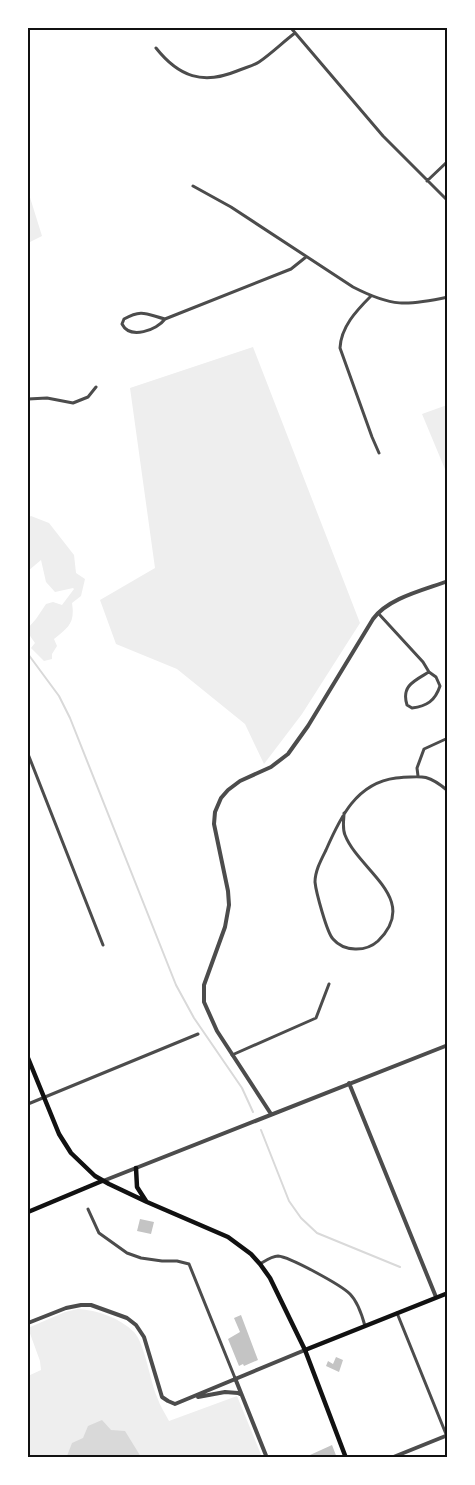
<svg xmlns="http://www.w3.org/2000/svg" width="475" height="1485" viewBox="0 0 475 1485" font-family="'IBM Plex Sans',sans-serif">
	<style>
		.green { fill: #eee }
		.water { fill: #d9d9d9 }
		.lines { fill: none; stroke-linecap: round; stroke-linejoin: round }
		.stream { stroke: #d9d9d9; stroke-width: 2 }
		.building { fill: #c4c4c4 }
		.minor { stroke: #4c4c4c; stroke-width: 3 }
		.tertiary { stroke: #4c4c4c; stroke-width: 4 }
		.secondary { stroke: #111; stroke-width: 4.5 }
		.neatline { fill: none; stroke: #111; stroke-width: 2 }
	</style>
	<rect width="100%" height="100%" fill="#fff"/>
	<path class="green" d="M28,191L42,236L28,243Z
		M253,347L360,623L302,714L264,764L245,724L177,669L116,644L100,600L155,568L130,388Z
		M447,405V474L422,414Z
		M31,516L49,523L74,555L76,573L85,579L81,596L72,603C75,623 69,627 54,639L57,646L52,654V659L44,661L31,648L35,643L28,633V628L36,619L46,604L53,602L62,605L74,589L73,588L55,592L46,582L41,560L28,571V518Z
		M78,1309C97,1310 120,1318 134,1332C145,1344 150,1381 157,1397C160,1406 165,1413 169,1421L237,1396L262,1457H28V1376L41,1370L40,1361L28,1328L65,1312Z"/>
	<path class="water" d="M102,1420L111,1430L125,1431L141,1457H67V1456L72,1443L83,1438L88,1426Z"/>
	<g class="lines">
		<path class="stream" d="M28,654L59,696L70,718L176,985L194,1018L242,1088L253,1112
			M261,1130L289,1201L301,1218L317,1233L400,1267"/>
	</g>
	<path class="building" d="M140,1219L154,1222L151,1234L137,1231Z
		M241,1315L258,1360L244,1366L243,1364L239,1366L228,1339L240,1332L234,1318Z
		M336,1357L343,1360L339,1372L326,1366L328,1361L333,1364Z
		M332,1445L337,1458H311L310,1455Z"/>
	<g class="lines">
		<path class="minor" d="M291,28L383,136L448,201
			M156,48C179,77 203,85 237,71C244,68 253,66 259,62C272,53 283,42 295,33
			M427,181L448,161
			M193,186L231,207L353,287C392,307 406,306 448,297
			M371,296C356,311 341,327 340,348L372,437L379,453
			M165,319C157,330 130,340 122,324L124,319C142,309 146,314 165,319L291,269L306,257
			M28,399L47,398L73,403L88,397L96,387
			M378,613L423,662L429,672L436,677L440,686C435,701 427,706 412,708L407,705C401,686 414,681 429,672
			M28,754L103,945
			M418,776L417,768L424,749L448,738
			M344,813C344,820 342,828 345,835C359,871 421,899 378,941C366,952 344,952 333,939C327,933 316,892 315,882C315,871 321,860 326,850C340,818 356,783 396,778C421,776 427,773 448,791
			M232,1055L316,1018L329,984
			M28,1104L198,1034
			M88,1209L99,1233L127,1253L141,1258L162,1261H177L189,1264L235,1378
			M260,1264C265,1261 272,1256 278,1256C290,1257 341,1285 350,1294C358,1302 362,1315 365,1326
			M397,1313L448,1439"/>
		<path class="tertiary" d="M349,1083L436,1297
			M271,1114L217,1031L204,1002V985L225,927L229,905L228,891L214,824L215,812L221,798L228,790L240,781L271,767L288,754L308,726L373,619C388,598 424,590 448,581
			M103,1181L448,1045
			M28,1323L66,1308L81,1305H91L127,1318L136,1325L144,1337L162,1397L168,1401L175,1404L305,1350
			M235,1378L267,1458
			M198,1397L225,1392L238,1393L240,1394
			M391,1458L448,1435"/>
		<path class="secondary" d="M28,1058L59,1134L71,1153L95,1176L109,1184L147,1202L228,1237L251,1254L260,1264L270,1278L305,1350L346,1458
			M136,1168L137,1187L146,1201
			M28,1212L102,1181
			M305,1350L448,1293"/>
	</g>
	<rect width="475" height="1485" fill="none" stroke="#ffffff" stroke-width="58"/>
	<rect x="29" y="29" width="417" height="1427" class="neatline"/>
</svg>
